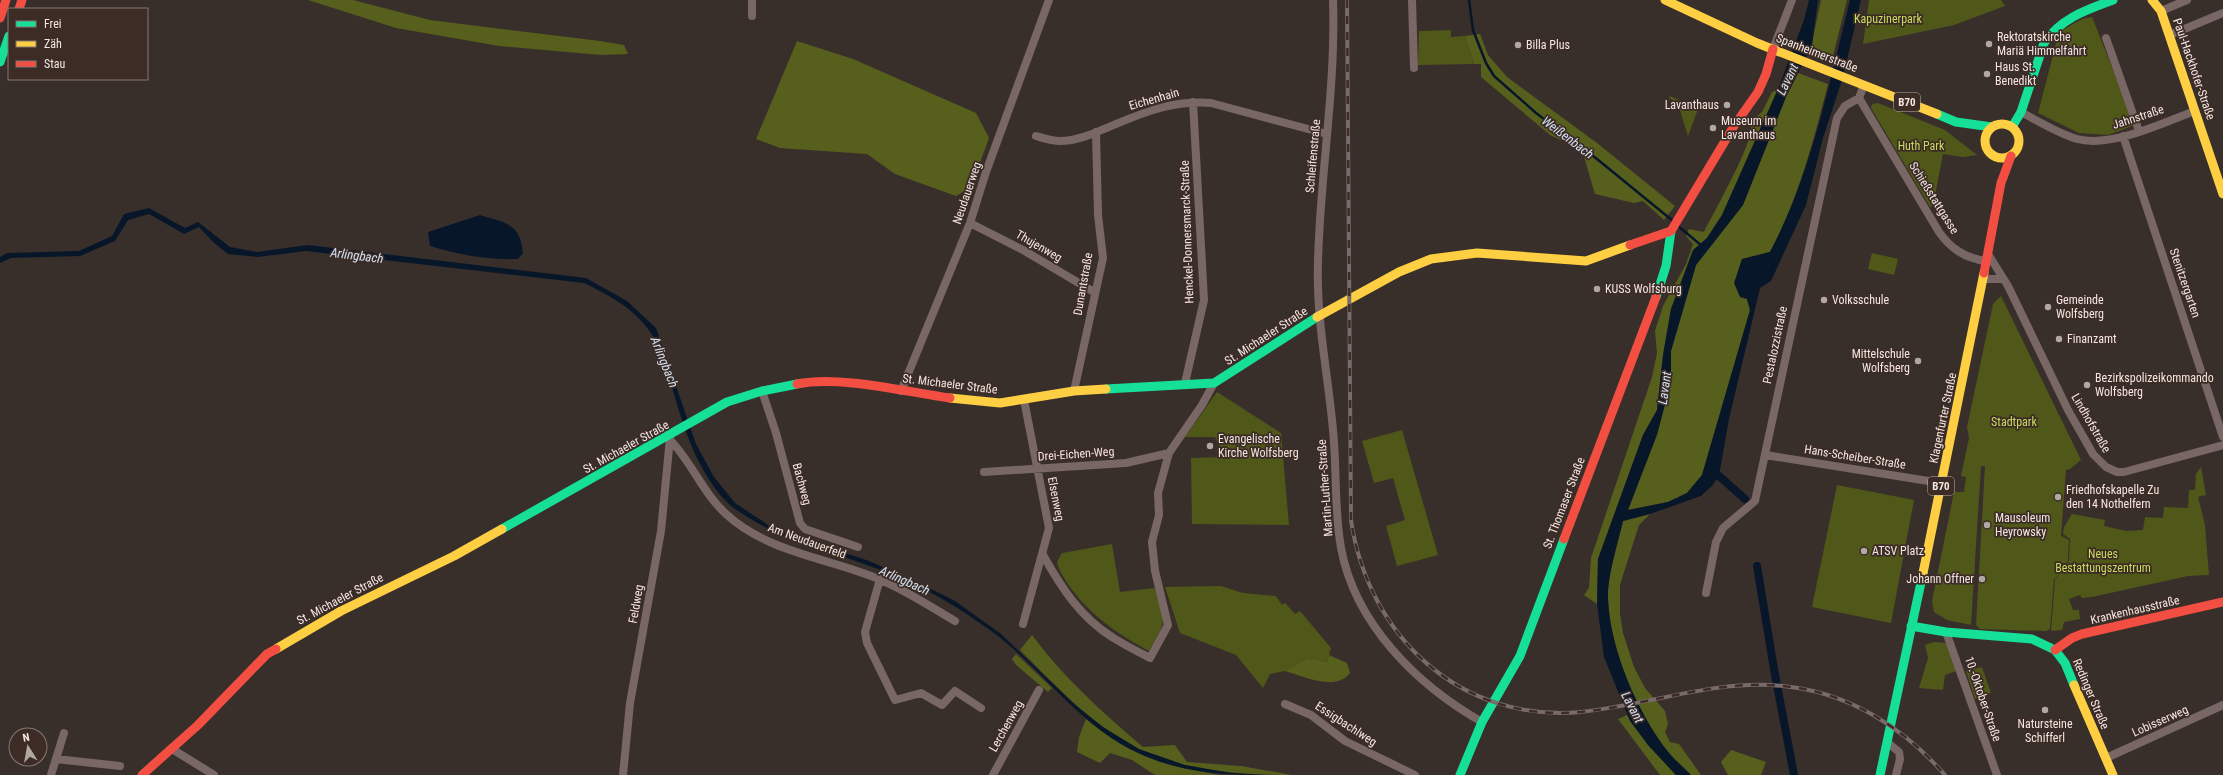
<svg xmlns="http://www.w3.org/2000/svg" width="2223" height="775" viewBox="0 0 2223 775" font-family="'Roboto Condensed',sans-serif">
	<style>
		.green { fill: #4f5818 }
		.forest { fill: #575f1d }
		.water { fill: #071729 }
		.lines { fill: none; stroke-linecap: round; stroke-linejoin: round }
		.stream { stroke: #071729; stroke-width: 2.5 }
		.canal { stroke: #071729; stroke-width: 8 }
		.street { stroke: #796766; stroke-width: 8 }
		.fast { stroke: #16e098; stroke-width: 9 }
		.slow { stroke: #ffcf43; stroke-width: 9 }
		.jam { stroke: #f24e42; stroke-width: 9 }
		.rail-casing { stroke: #796b6a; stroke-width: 4 }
		.rail { stroke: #3d2c26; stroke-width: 2.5; stroke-dasharray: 8; stroke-linecap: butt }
		.poi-dot { fill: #b1a7a3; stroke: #3d2c26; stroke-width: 1.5 }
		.labels { text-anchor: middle; stroke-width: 3.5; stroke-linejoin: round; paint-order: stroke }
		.shield { fill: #3d2c26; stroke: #bcafaa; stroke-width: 1 }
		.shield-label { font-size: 11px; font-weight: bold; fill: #f2e7e3 }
		.park-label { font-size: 12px; fill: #c8dd5d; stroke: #3d2c26 }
		.poi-label { font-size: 12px; fill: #f2e7e3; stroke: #3d2c26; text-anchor: start }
		.street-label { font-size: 12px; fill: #f2e7e3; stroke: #3d2c26 }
		.water-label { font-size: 13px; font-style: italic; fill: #d0e1f4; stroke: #3d2c26 }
	</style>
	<rect width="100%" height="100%" fill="#382f2b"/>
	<path class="green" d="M1869,0H2001L2005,6L1954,25L1863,44Z
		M2092,17L2135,125L2108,135L2079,133L2038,113L2059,32L2082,19Z
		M1451,30V37L1465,36L1474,64L1418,65L1419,31Z
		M1670,96L1698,109L1688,136L1678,104L1669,98Z
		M1878,103L1945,130L1977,155L1963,157L1943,154L1933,206L1930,207L1871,108L1872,104Z
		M1872,253L1898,259L1894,275L1868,269Z
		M2001,296L2081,460L2070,469L2066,470L2061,536L2069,540L2068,561L2066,563H2061V571L2069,561L2070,539L2063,534L2064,527L2072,514L2105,520L2104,526L2126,531L2143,530L2145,517L2163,518L2164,507L2188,508L2189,490H2195L2196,474L2201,467L2206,495L2198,497L2205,525L2209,575L2188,576L2092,597L2082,598L2080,595L2069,599L2073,610H2079L2080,619L2064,622L2062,630L2051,631L2055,579L2060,573L2054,579L2050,629L2046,631L1980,629L1976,625L1985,466H1981L1971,625L1947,620L1934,612L1932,601L1954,492H1964L1966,477L1961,476L1969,438L1967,427L1993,304Z
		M1217,392L1281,433L1289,525L1192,524L1191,458L1224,457L1215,437H1185Z
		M1402,430L1438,555L1397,566L1386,526L1405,520L1393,478L1374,483L1362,441Z
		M1837,485L1914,500L1891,623L1812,607Z
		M1112,544L1120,592L1155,588C1166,623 1167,619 1149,651C1118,634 1091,616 1070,587C1065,579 1059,572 1057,562L1062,553Z
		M1221,586L1243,593L1276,596L1282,605L1285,603L1295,614L1300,611L1331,648L1327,662L1308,658L1285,671L1270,674L1263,688L1236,655L1180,633L1165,587Z
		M1934,642L1946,643L1956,671L1945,675L1943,690L1919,688L1928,658L1925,645Z
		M1982,667L1991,693L1975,699L1966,671Z"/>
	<path class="forest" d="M308,0H353L430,20L600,41L624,45L628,54L601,55L499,46L396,28Z
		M1821,0H1847L1832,60L1810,52Z
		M1480,34L1488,55L1507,77L1597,143L1675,206L1664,220L1643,201L1634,203L1595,194L1582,150L1550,135L1481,77V64H1474L1465,36Z
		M797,41L853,59L976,113L989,138L971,187L956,196L895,174L867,154L780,148L756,139Z
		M1798,73L1828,84C1813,142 1799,198 1770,252L1742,259L1739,270L1750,310L1702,475L1687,493L1668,502L1628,510L1671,382V351L1696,265L1743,205L1786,97Z
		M1778,89L1722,215L1707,238L1693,251L1671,309L1663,355L1657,410L1643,435L1598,559L1597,604L1584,595L1589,588L1591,558L1652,377L1657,353L1655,331L1663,306L1686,264L1693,244L1686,236L1689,229L1704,232C1713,214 1754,141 1751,127L1747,124L1762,112L1772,92Z
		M1650,514L1639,525L1624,572L1620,585V614L1623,633L1634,667L1645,688L1665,711L1668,724L1665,732L1670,742L1679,744L1701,775H1691C1684,768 1676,761 1669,753C1638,714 1610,650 1608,599C1607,577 1618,543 1623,521Z
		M1032,635C1063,677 1103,713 1143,747L1175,745L1187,762L1241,766L1292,775C1245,775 1181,771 1138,749C1092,725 1056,686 1020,650Z
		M1016,654L1052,688L1048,692L1016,665L1012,659Z
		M1329,655L1347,663L1350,673C1336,692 1303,676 1285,671L1308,658L1327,662Z
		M1627,715L1648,745L1676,775H1660L1618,719Z
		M1086,719C1130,754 1166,766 1220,775H1155L1132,760L1110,753L1100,763L1077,752L1079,737Z
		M1731,750L1766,762L1761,775H1728L1721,762Z"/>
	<path class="water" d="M1809,0H1818L1812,45L1786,97L1743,205L1696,265L1671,351V382L1657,435L1628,510L1668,502L1687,493L1702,475L1750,310L1747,299L1740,297L1734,283L1742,259L1770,252C1811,175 1829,84 1850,0H1861L1843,77L1823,138L1806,205L1771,281L1760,288L1729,419L1719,476L1712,486L1701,496L1650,514L1623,521C1618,543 1607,577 1608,599C1610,650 1638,714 1669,753C1676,761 1684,768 1691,775H1676L1648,745L1630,721L1604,657L1597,604L1598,559L1643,435L1657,410L1663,355L1671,309L1693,250L1707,238L1722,215L1778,89L1804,20Z
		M149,208L185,228L198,222L230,247L257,252L308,245L586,278L627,301L656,328L696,444L714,477L735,503L774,529L869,561L921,584L955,601L1001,634L1075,705L1103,727L1139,749L1185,765L1231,773L1264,775C1221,775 1178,772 1138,753C1081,727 1046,674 998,636C984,626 969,615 954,606C918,583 875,567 835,554C804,544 778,536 749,518C743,514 736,510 731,506C698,475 684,429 672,387C666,369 661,349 651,333C634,308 610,296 584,283L306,251L258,257L228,254L213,242L199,227L184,234L149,214L128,220L115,241L80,256L11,258L0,263V257L7,253L79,251L112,236L124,214Z
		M480,215C506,223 520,223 523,253L518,259C489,260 458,255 430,246L428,232Z"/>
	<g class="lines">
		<path class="stream" d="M1469,0L1473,30L1486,63L1494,76L1536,113L1597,159L1673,221
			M1678,226L1702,246"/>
		<path class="canal" d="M1710,472L1719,476L1745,499
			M1757,566L1774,669L1794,775"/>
		<path class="street" d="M1333,0C1336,88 1320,175 1318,262C1316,319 1328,374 1333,430C1337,469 1334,509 1341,548C1355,624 1417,685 1482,722
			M1412,0L1414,68
			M2161,11L2187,0
			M752,16V0
			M2170,35L2223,13
			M2106,38L2139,131
			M1773,49L1792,0
			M1864,85L1859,98L1939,232C1951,249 1965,258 1986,261
			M2021,112C2038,121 2057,133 2077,139C2112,148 2162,123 2195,111
			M1036,136C1043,138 1052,141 1060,141C1079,141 1099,131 1116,124C1147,111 1176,100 1211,103L1327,134
			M2123,136L2223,437
			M970,223L1023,250L1094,292
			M1988,254L2008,286L2068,410L2093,454L2106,467L2117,472H2124L2223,445
			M1983,279H2002
			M1185,383L1204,300L1193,102
			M762,391L776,433L800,523L805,529L858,547
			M901,391L970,223L986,172L1049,0
			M1074,391L1103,258L1098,215L1096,132
			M671,441C692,463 703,493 726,514C768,553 830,558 881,580C907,591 931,607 955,621
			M1765,455L1941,483
			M984,472L1126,463L1169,453
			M1043,555C1061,587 1080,617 1112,637C1124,645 1137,651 1150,658L1168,625L1155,571L1152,542L1159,515L1158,493L1169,453L1202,405L1214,383
			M880,579L865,632L867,643L895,700L921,693L942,705L955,691L981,708
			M1706,593L1716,542L1723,528L1755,501L1837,118L1845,106L1859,98
			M1023,624L1049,528L1024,400
			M1946,632L1997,775
			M1285,704L1311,715L1345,741L1415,775
			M1888,743L1899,752L1900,759L1896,775
			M172,749L214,775
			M2106,758L2223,705
			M56,759L120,766
			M51,775L64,733
			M623,775L630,703L661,531L670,438
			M993,775L1039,690"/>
		<path class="fast" d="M0,62L9,36
			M1937,114L1956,122L1992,127
			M2012,127L2021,112L2044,43C2061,18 2086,10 2113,0
			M1656,297L1666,266L1671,231
			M1106,389L1214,383L1317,317
			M502,529L727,402L762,391L797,384
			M1911,626L1946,632L2032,639L2055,650L2065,663L2074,685
			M1460,775L1482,722L1520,656L1564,539
			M1880,775L1923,573"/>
		<path class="slow" d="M1665,0L1757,43L1937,114
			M2152,0L2161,11L2223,194
			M1985 141a17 17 0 1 1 34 0a17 17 0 1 1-34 0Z
			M1317,317L1399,272L1431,259L1477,253L1586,261L1630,245
			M950,398L1000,403L1074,391L1106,389
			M1923,573L1984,273
			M276,649L341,611L454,556L502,529
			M2074,685L2113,775"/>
		<path class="jam" d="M19,9L22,0
			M0,18L6,0
			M1630,245L1671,231L1734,126L1758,92L1766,74L1773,49
			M1984,273L2001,183L2011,156
			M797,384C839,375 906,392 950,398
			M1564,539L1656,297
			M2055,650L2072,638L2082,634L2223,602
			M142,775L198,725L267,654L276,649"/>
		<defs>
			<path id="rail" d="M1347,0L1351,520C1368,636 1460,723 1581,712C1649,705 1715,679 1783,686C1848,692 1903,727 1945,775"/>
		</defs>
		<use href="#rail" class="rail-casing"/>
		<use href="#rail" class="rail"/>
	</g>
	<g class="poi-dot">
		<circle cx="1989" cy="44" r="4"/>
		<circle cx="1518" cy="45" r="4"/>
		<circle cx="1987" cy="74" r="4"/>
		<circle cx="1727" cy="105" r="4"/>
		<circle cx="1713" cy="128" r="4"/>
		<circle cx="1597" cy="289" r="4"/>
		<circle cx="1824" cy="300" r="4"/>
		<circle cx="2048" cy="307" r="4"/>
		<circle cx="2059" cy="339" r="4"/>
		<circle cx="1918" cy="361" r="4"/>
		<circle cx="2087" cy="385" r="4"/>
		<circle cx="1210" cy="446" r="4"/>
		<circle cx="2058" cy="497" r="4"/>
		<circle cx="1987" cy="525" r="4"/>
		<circle cx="1864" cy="551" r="4"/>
		<circle cx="1982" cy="579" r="4"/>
		<circle cx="2045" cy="710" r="4"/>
	</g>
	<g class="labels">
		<g class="shield">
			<rect x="1894" y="93" width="26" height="18" rx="3"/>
			<rect x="1928" y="477" width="26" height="18" rx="3"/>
		</g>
		<g class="shield-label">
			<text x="1907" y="106">B70</text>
			<text x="1941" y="490">B70</text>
		</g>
		<g class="park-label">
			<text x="1888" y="23">Kapuzinerpark</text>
			<text x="1921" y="150">Huth Park</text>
			<text x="2014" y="426">Stadtpark</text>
			<text x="2103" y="558">Neues<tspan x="2103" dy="14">Bestattungszentrum</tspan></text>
		</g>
		<g class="poi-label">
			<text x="1997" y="41">Rektoratskirche<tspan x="1997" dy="14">Mariä Himmelfahrt</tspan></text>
			<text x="1526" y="49">Billa Plus</text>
			<text x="1995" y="71">Haus St.<tspan x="1995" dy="14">Benedikt</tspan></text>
			<text x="1719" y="109" text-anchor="end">Lavanthaus</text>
			<text x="1721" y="125">Museum im<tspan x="1721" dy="14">Lavanthaus</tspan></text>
			<text x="1605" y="293">KUSS Wolfsburg</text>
			<text x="1832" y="304">Volksschule</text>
			<text x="2056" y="304">Gemeinde<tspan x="2056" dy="14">Wolfsberg</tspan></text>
			<text x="2067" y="343">Finanzamt</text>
			<text x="1910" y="358" text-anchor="end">Mittelschule<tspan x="1910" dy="14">Wolfsberg</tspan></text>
			<text x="2095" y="382">Bezirkspolizeikommando<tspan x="2095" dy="14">Wolfsberg</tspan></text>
			<text x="1218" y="443">Evangelische<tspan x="1218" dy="14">Kirche Wolfsberg</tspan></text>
			<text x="2066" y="494">Friedhofskapelle Zu<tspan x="2066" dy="14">den 14 Nothelfern</tspan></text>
			<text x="1995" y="522">Mausoleum<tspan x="1995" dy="14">Heyrowsky</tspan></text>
			<text x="1872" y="555">ATSV Platz</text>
			<text x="1974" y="583" text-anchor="end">Johann Offner</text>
			<text x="2045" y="728" text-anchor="middle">Natursteine<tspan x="2045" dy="14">Schifferl</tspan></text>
		</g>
		<g class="street-label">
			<text transform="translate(1817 53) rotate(21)" y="4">Spanheimerstraße</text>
			<text transform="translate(2194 69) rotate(71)" y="4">Paul-Hackhofer-Straße</text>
			<text transform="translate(1154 99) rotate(-16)" y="4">Eichenhain</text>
			<text transform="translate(2138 117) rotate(-18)" y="4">Jahnstraße</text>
			<text transform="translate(1313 156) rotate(-85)" y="4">Schleifenstraße</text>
			<text transform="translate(967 193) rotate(-71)" y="4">Neudauerweg</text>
			<text transform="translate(1934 198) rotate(58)" y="4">Schießstattgasse</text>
			<text transform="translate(1187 232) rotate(-92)" y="4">Henckel-Donnersmarck-Straße</text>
			<text transform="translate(1039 246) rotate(30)" y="4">Thujenweg</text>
			<text transform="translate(2185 283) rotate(71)" y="4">Stenitzergarten</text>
			<text transform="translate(1083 284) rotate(-80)" y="4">Dunantstraße</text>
			<text transform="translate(1266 336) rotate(-33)" y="4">St. Michaeler Straße</text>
			<text transform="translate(1775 345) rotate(-78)" y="4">Pestalozzistraße</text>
			<text transform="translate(950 384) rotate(7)" y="4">St. Michaeler Straße</text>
			<text transform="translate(1943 418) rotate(-78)" y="4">Klagenfurter Straße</text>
			<text transform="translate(2091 423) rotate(60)" y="4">Lindhofstraße</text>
			<text transform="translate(626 447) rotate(-29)" y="4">St. Michaeler Straße</text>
			<text transform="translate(1076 454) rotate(-4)" y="4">Drei-Eichen-Weg</text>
			<text transform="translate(1855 457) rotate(9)" y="4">Hans-Scheiber-Straße</text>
			<text transform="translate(802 484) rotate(75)" y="4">Bachweg</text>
			<text transform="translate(1325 488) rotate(-94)" y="4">Martin-Luther-Straße</text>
			<text transform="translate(1056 499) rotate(79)" y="4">Elsenweg</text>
			<text transform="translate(1564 503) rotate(-69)" y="4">St. Thomaser Straße</text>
			<text transform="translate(807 541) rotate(20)" y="4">Am Neudauerfeld</text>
			<text transform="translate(340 599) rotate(-28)" y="4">St. Michaeler Straße</text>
			<text transform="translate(636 604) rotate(-80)" y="4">Feldweg</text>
			<text transform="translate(2135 610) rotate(-13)" y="4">Krankenhausstraße</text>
			<text transform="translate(2091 694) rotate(67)" y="4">Redinger Straße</text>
			<text transform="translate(1983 699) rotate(71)" y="4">10.-Oktober-Straße</text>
			<text transform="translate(2160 721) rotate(-24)" y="4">Lobisserweg</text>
			<text transform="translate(1346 724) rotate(33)" y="4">Essigbachlweg</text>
			<text transform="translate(1006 726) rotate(-61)" y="4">Lerchenweg</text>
		</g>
		<g class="water-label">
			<text transform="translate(1787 79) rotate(-64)" y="5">Lavant</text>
			<text transform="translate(1568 137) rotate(37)" y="5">Weißenbach</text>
			<text transform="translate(357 255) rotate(7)" y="5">Arlingbach</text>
			<text transform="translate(665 362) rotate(68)" y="5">Arlingbach</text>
			<text transform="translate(1664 388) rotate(-82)" y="5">Lavant</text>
			<text transform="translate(905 580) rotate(24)" y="5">Arlingbach</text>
			<text transform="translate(1633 707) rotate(62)" y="5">Lavant</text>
		</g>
	</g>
	<rect x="8" y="8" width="140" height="72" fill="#3d2c26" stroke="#857772"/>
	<rect x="16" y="21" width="20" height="6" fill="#16e098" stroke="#857772"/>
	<text x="44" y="28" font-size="12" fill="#f2e7e3">Frei</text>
	<rect x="16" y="41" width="20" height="6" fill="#ffcf43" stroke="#857772"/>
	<text x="44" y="48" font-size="12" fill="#f2e7e3">Zäh</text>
	<rect x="16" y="61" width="20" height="6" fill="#f24e42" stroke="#857772"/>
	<text x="44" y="68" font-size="12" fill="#f2e7e3">Stau</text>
	<g transform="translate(28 747) rotate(349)"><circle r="19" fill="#3d2c26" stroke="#857772"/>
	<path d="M0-3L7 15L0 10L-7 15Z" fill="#b1a7a3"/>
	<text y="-6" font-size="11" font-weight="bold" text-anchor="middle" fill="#f2e7e3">N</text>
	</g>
</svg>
